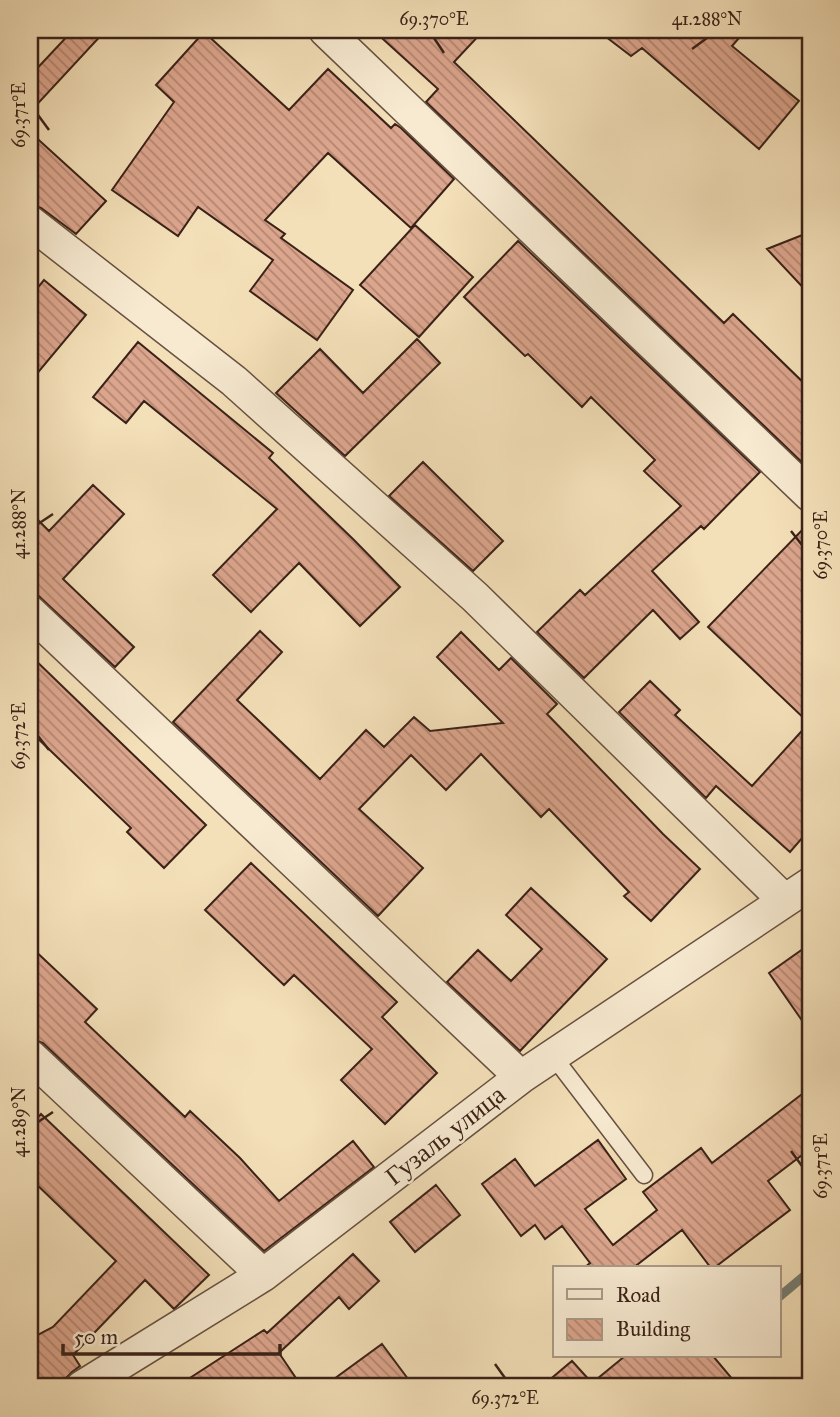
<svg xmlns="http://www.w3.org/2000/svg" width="840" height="1417" viewBox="0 0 840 1417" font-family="'IM FELL Great Primer',serif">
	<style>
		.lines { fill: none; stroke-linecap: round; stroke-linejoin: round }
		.stream { stroke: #747e73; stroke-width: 9 }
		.building { fill: url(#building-back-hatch); stroke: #3a2218; stroke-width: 2 }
		.lane-casing { stroke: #685140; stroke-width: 19 }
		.street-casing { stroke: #685140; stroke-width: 35 }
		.lane { stroke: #f7ead1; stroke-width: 16 }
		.street { stroke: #f7ead1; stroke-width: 32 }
		.ticks { fill: none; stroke: #3a2218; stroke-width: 2.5 }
		.labels { text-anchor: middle; stroke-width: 5; stroke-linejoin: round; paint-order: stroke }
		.street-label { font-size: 26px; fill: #3a2218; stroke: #f7ead1 }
		.neatline { fill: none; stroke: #3a2218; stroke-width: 2.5 }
		.ticks-label { font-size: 18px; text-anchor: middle; fill: #3a2218 }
	</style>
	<defs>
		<pattern id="building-back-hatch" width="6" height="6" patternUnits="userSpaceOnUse" patternTransform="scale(1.75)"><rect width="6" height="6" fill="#dca58d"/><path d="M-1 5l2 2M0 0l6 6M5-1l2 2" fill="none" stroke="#b38672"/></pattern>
	</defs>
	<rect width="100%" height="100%" fill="#f3dfb8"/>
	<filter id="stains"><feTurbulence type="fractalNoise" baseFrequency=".00286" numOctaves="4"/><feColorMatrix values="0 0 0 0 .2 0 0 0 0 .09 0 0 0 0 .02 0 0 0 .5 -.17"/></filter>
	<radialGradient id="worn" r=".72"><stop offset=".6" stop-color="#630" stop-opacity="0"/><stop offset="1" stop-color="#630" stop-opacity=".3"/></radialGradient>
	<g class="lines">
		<path class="stream" d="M779,1297L810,1271"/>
	</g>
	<path class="building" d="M73,30H106L30,112V76Z
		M373,30H484L454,62L724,323L733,314L810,389V470L426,102L438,89Z
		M597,30H746L732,46L799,101L759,149L642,48L631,56Z
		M204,32L289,110L328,69L391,128L395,124L401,128L454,179L411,228L328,153L265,220L285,234L281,238L353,290L317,340L250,291L273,260L198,207L178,236L112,190L174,102L156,85Z
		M30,132L106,201L76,234L41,208L30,204Z
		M415,225L473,277L419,337L360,285Z
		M810,232V295L767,249Z
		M518,241L760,472L704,529L701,526L652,571L699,622L680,639L653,610L584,678L537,632L580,590L585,595L681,506L644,471L655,460L591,397L582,407L528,354L525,356L464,297Z
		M44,280L86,315L30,382V297Z
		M417,339L440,363L345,456L276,393L320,349L363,393Z
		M138,342L273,453L269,458L354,540L400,587L360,626L299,563L251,612L213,575L277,509L144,401L126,423L93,397Z
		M423,462L503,541L473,571L389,496Z
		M93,485L124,514L63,579L134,647L115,667L30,588V512L49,531Z
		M810,522V829L790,852L716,786L706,798L619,712L650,681L680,710L675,715L752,786L809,723L708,627Z
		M260,631L282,652L237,700L320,779L366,730L384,747L414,717L430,731L503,723L437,657L461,632L499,670L511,658L557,704L547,714L663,834L700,869L651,921L624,896L629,892L549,809L541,817L481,754L446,790L411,755L359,809L423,868L378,916L173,722Z
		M30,655L206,825L164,868L127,832L131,828L30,731Z
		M251,863L397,1002L382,1017L437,1073L385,1124L341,1080L372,1049L294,975L284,985L205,910Z
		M531,888L607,959L520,1051L447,982L478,950L511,981L542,949L506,915Z
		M810,944V1032L769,973Z
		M30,946L97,1009L85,1022L185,1117L190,1111L240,1158L279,1201L353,1141L374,1167L264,1251L43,1043L30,1038Z
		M810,1088V1149L768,1181L790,1210L714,1268H711L682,1230L633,1268H584L590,1263L562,1226L545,1239L535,1225L521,1236L482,1184L515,1159L535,1186L598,1140L626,1179L585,1209L613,1245L657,1210L643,1192L701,1148L712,1163Z
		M41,1114L209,1275L174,1309L145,1280L73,1355L80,1366L72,1372L66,1378L64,1385L60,1387H30V1339L53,1327L116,1261L30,1178V1126Z
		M436,1185L460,1215L415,1252L390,1222Z
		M353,1254L379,1281L349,1309L339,1297L279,1353L302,1387H176L264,1330L267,1333Z
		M382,1344L414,1387H323Z
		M625,1356H713L739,1387H541L572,1361L592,1383Z"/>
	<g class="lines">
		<defs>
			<path id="lane" d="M553,1056L644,1175"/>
			<path id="street" d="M325,30L810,495
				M30,222L234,381L475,597L784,900
				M30,612L521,1077
				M30,1056L263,1275
				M82,1387L263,1275L521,1077L810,884"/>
		</defs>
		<use href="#lane" class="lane-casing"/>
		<use href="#street" class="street-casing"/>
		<use href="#lane" class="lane"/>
		<use href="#street" class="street"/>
	</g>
	<path class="ticks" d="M434,38L444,53M692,49L707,38M38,115L49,130M38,524L53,514M791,531L802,545M38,736L49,750M38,1122L53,1112M791,1151L802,1166M495,1364L505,1378"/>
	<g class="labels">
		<g class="street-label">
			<text transform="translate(445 1135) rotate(-38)" y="9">Гузаль улица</text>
		</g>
	</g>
	<rect width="840" height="1417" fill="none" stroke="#f3dfb8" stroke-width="77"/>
	<rect x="553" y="1266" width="228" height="91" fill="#f7ead1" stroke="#ab9a87" stroke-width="2"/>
	<rect x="567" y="1289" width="35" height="10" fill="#f7ead1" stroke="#ab9a87" stroke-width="2"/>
	<text x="616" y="1302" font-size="21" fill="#3a2218">Road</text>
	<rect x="567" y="1319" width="35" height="21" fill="url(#building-back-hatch)" stroke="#ab9a87" stroke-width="2"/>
	<text x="616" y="1336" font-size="21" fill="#3a2218">Building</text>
	<path d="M63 1344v10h217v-10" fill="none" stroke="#3a2218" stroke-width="3.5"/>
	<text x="74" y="1344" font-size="21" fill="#3a2218" stroke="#f7ead1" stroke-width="5" paint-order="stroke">50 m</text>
	<rect x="38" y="38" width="764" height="1340" class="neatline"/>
	<g class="ticks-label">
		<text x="434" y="25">69.370°E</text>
		<text x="707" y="25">41.288°N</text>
		<text transform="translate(19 115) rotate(-90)" y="6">69.371°E</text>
		<text transform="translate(19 524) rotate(-90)" y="6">41.288°N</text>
		<text transform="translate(821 545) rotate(-90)" y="6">69.370°E</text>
		<text transform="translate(19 736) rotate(-90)" y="6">69.372°E</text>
		<text transform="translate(19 1122) rotate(-90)" y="6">41.289°N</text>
		<text transform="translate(821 1166) rotate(-90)" y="6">69.371°E</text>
		<text x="505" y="1404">69.372°E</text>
	</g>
	<rect width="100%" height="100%" filter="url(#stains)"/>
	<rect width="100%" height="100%" fill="url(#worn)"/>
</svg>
